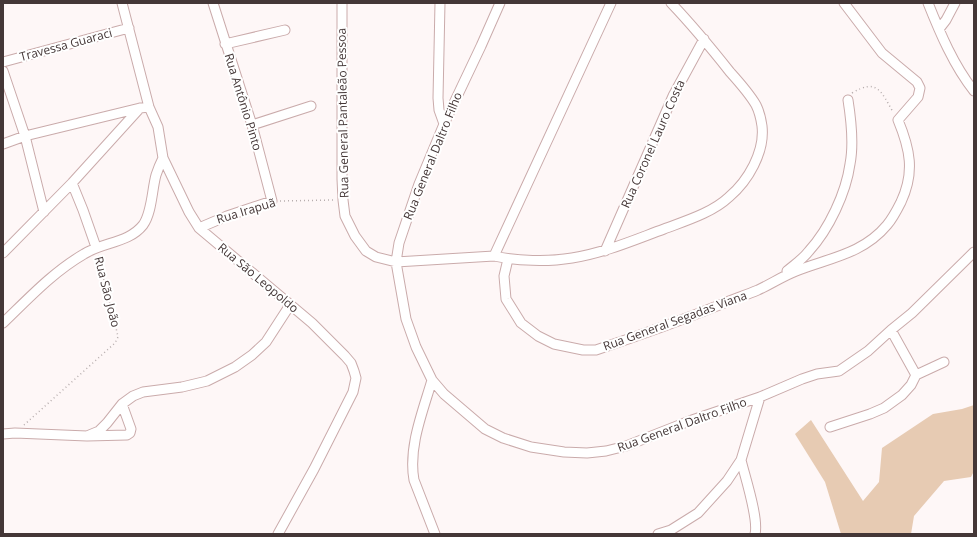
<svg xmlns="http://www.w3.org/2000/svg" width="977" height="537" viewBox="0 0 977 537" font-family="'Open Sans',sans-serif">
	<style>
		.green { fill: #e7cbb3 }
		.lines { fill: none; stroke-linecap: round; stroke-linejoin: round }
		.street-casing { stroke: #caabab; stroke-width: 11 }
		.path { stroke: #b7aeae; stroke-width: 1.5; stroke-dasharray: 1 3; stroke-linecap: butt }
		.street { stroke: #fff; stroke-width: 9 }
		.labels { text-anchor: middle; stroke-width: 4; stroke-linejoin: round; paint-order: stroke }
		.street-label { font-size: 12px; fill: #443737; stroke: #fff }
	</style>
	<rect width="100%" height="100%" fill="#fef7f7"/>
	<path class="green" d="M974,405V471L971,477L944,481L914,516L911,534H841L825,482L795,434L811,420L863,501L879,482L882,448L933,414L962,409Z"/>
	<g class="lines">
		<defs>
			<path id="street" d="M122,3L149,107L158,127L163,158L189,212L199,228L312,323L345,356L351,363L354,371L356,378L353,392L314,469L278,534
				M342,3V179L343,200L345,216L355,236L366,251L376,257L396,262L494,256C517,261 548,262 572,258C604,253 634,240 664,229C685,221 712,213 729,197C748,181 765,152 762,126C761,119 759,111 756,105C749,93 739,82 730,72C711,48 692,25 671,3
				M440,3L438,98L439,110L444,124
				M500,3L481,46L444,124L419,184L399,243L396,262L406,319L416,347L432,380L444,394L485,429L503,438L531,447L564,452L587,453L606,451L626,446L692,420L760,397L802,379L817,374L839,371L868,351L891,330L912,313L974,252
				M928,3C940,33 954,66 974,91
				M939,29L946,20L955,3
				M225,44L285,30
				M3,62L129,28
				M3,71L25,136L44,212
				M252,125L311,106
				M3,144L25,136L140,108
				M72,183L83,210L96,247
				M199,228L227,216L272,201L252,125L213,3
				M605,251L673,96L704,39
				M3,253L72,183L140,108L149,107
				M494,256L611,3
				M508,259L504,276L506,299L521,323L538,336L554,344L583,350H596C638,336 680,321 722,304C734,299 746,295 758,290C771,284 783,276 796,271C829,258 863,254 887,225C893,218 897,210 901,202C915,172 910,149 898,120L918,97L920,88L917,82L882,53L844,3
				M787,271C794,265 803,259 809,251C829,229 846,193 850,164C854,144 851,119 848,100
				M3,323C29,298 53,272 84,254C103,242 129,243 143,225C152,213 152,189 156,175C158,169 160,164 163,158
				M891,330L916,375
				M432,380C423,411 408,447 414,480L435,534
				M830,427L870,414L884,408L902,395L911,385L916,375L944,362
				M3,434L15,433L87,436L127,435L130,433L131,429L122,404
				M87,436L99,431L107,423L122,404L133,396L143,392L182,387L207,381L235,367L252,355L266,342L290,305
				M741,460C745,477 759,519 755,534
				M658,534L671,530L698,513L727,481L741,460L760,397"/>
		</defs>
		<use href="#street" class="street-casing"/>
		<path class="path" d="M852,93C877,78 881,91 893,112
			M280,201L334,200
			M24,425L115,343L118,337L117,332L98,256"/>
		<use href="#street" class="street"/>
	</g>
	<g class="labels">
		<g class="street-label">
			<text transform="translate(66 45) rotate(-15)" y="4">Travessa Guaraci</text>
			<text transform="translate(243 102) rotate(73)" y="4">Rua Antônio Pinto</text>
			<text transform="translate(343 113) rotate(-91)" y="4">Rua General Pantaleão Pessoa</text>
			<text transform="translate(653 144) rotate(-66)" y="4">Rua Coronel Lauro Costa</text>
			<text transform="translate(433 156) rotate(-68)" y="4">Rua General Daltro Filho</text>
			<text transform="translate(246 211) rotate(-17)" y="4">Rua Irapuã</text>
			<text transform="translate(258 278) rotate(40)" y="4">Rua São Leopoldo</text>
			<text transform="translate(107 292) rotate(76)" y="4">Rua São João</text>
			<text transform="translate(675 321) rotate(-20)" y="4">Rua General Segadas Viana</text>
			<text transform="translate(682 425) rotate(-20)" y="4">Rua General Daltro Filho</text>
		</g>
	</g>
	<rect width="977" height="537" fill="none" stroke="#443737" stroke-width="8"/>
</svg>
